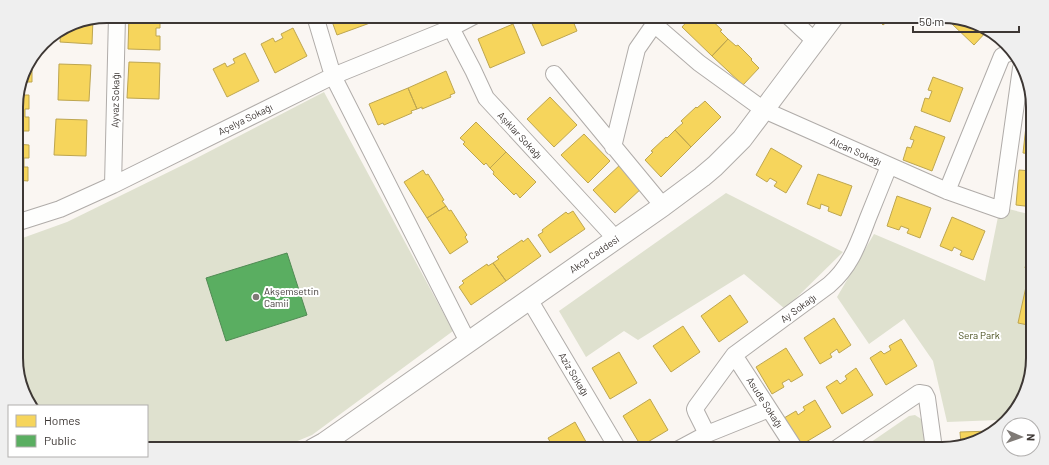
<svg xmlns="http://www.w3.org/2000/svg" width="1049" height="465" viewBox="0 0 1049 465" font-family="Barlow,sans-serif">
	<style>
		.green { fill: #dfe1cf }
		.homes { fill: #f6d55c; stroke: #bea650 }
		.public { fill: #5aae61; stroke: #518a54 }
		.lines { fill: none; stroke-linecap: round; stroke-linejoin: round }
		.minor-casing { stroke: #b0aca9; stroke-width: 18 }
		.major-casing { stroke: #b0aca9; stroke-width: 22 }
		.minor { stroke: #fefefd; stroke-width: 16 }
		.major { stroke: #fefefd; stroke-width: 20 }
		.poi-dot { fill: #7f7a76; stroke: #fff; stroke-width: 1.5 }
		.labels { text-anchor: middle; stroke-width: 4; stroke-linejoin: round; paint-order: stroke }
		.street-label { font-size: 10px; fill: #3d3734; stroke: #fff }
		.poi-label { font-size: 10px; fill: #3d3734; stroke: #fff; text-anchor: start }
		.park-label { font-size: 10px; fill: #464d1b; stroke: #fff }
		.rim { fill: none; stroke: #3d3734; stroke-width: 2 }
	</style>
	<rect width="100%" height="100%" fill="#faf6f2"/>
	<path class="green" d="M324,92L453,331L312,435L278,449H147V406H32L17,370V240L67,222L187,163Z
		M726,193L843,252L785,309L744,274L638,340L624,331L586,357L559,311Z
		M1000,207L1033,215V358L1026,393L999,428L998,420L947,422L933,361L904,319L869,344L837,297L874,234L985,281Z
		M915,415C916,416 919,417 921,419C927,426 925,440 925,449H861L909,416Z"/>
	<path class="homes" d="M129,16H160V28H156V36H160V50L128,49Z
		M330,16H368L370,23L337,35Z
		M531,16H571L577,31L542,46L529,17Z
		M692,16H704L705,18L707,16L722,30L720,31L728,39L712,56L682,27Z
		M875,16H896L889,22L888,21L883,25Z
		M93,19L92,44L60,42L61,30L72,23Z
		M955,19L977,23L987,31L974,45L951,23Z
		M513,24L525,53L490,68L478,39Z
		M293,28L307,56L275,73L261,44L273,38L275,42L283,38L281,34Z
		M728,39L736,46L738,45L752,59L751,60L759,68L743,85L712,56Z
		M245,53L259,81L227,97L213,69L225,63L227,67L235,63L233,59Z
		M129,62L160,63L159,99L127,98Z
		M28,63V68H32V82H21L25,66Z
		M59,64L91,65L89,101L58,100Z
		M446,71L455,93L450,95L451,97L422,109V107L417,109L408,88Z
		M933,77L963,88L950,122L921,111L925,98L929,99L932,91L928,90Z
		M408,88L417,109L411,111L412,113L384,125L383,123L378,125L369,104Z
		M18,95H29V109H25V117H29V131H16V101Z
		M550,97L577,125L554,147L527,119Z
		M705,101L721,117L691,147L675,130L683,123L681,121L696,107L697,108Z
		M1027,117L1032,118V154L1023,153Z
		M56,119L87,120L86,156L54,155Z
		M476,122L506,152L490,168L486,163L484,165L463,144L465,142L460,138Z
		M915,126L945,137L932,171L903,160L907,147L911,148L914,140L910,139Z
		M675,130L691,147L661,177L645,160L653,152L651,151L666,137L667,138Z
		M584,134L610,161L588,183L561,155Z
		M16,144L29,145V158H24V167H28V181L16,180Z
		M771,148L802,166L786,193L774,186L777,182L770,178L767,182L756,175Z
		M506,152L536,182L520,198L516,193L514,195L493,174L494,172L490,168Z
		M621,164L643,187L615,213L593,190Z
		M423,170L426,175L428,174L444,200L442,201L446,206L427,218L404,182Z
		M1019,170L1032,171L1033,207L1016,205Z
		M818,174L852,186L841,216L828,211L829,207L821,204L820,209L807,204Z
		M897,196L931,208L920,238L907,233L909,229L901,226L899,230L887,226Z
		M446,206L449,211L451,210L467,235L465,237L468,242L450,254L427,218Z
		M573,211L585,229L550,253L538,235L543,232L542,230L566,212L568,214Z
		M952,217L985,231L973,260L960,255L962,251L954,247L952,251L940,246Z
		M528,238L541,256L506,281L493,263L499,259L497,257L522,240L523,242Z
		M1031,243L1033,244V270L1025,268Z
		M493,263L506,281L471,305L459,287L464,283L462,281L487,264L488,266Z
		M1029,273L1033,274V326L1018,323Z
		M730,295L748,322L719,342L701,316Z
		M834,318L851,345L839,353L837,349L830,354L832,357L820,364L804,338Z
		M683,326L700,352L671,372L653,346Z
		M901,339L917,366L886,385L870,358L881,351L884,354L891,350L889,346Z
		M786,348L803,375L791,382L789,379L782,383L784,387L772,394L756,367Z
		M619,352L637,383L610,399L592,368Z
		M856,368L873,395L842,414L826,387L837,380L840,384L847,379L845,376Z
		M650,399L668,430L641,446L623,416Z
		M815,400L831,427L801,445L784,418L796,411L798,415L805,410L803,407Z
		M575,422L590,449H554L548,438Z
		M992,431V432L961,444L960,432Z
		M747,444L750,449H738Z"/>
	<path class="public" d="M287,253L307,315L226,341L206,278Z"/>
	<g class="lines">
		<defs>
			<path id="minor" d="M315,16L333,76L468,342
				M446,16L451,28L473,70L486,98L512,126L616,239
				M788,16L815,41
				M654,24L699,63L764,110L947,191L1001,210L1021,68
				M554,74L663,206
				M613,147L637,49L660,16
				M113,185L117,16
				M947,191L1002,56L1013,51
				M16,223L60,209L113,185L333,76L451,28L474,16
				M529,299L618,449
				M734,355L795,449
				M707,434L696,412L695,409L696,407L734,355L829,285C851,266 858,244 868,218C875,201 882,183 889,166
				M679,449L707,434L769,409
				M836,449L919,393L925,394L927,398L934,449"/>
			<path id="major" d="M313,449L324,443L663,206L702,177L715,166L742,139L834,16"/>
		</defs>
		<use href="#minor" class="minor-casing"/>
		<use href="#major" class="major-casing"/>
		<use href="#minor" class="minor"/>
		<use href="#major" class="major"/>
	</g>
	<circle class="poi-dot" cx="256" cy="297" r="4"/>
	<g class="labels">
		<g class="street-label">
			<text transform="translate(115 100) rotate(-89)" y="4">Ayvaz Sokağı</text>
			<text transform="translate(245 119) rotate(-26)" y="4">Açelya Sokağı</text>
			<text transform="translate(520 135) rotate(47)" y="4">Aşıklar Sokağı</text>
			<text transform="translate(856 151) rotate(24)" y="4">Alcan Sokağı</text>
			<text transform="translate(594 254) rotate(-35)" y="4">Akça Caddesi</text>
			<text transform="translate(798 308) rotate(-36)" y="4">Ay Sokağı</text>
			<text transform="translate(574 374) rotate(59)" y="4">Aziz Sokağı</text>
			<text transform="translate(765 402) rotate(57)" y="4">Asude Sokağı</text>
		</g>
		<g class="poi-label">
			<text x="264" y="295">Akşemsettin<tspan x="264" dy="12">Camii</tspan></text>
		</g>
		<g class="park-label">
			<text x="979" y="339">Sera Park</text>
		</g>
	</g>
	<path d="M0 0H1049V465H0ZM107 23H942A84 84 0 0 1 1026 107V358A84 84 0 0 1 942 442H107A84 84 0 0 1 23 358V107A84 84 0 0 1 107 23Z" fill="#efefef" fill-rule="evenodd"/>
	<path class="rim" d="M107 23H942A84 84 0 0 1 1026 107V358A84 84 0 0 1 942 442H107A84 84 0 0 1 23 358V107A84 84 0 0 1 107 23Z"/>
	<rect x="8" y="405" width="140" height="52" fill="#ffffff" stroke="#b1afae"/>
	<rect x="16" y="415" width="20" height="12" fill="#f6d55c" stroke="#b1afae"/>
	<text x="44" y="425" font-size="12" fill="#3d3734">Homes</text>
	<rect x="16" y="435" width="20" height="12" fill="#5aae61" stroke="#b1afae"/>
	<text x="44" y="445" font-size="12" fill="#3d3734">Public</text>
	<g transform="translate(1021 437) rotate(92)"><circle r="19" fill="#ffffff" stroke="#b1afae"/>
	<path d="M0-3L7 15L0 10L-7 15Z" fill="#7f7a76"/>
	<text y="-6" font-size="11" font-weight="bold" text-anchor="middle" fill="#3d3734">N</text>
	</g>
	<path d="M913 26v6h106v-6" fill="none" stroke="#3d3734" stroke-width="2"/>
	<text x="919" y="26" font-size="12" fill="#3d3734" stroke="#ffffff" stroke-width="3" paint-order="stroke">50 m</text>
</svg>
